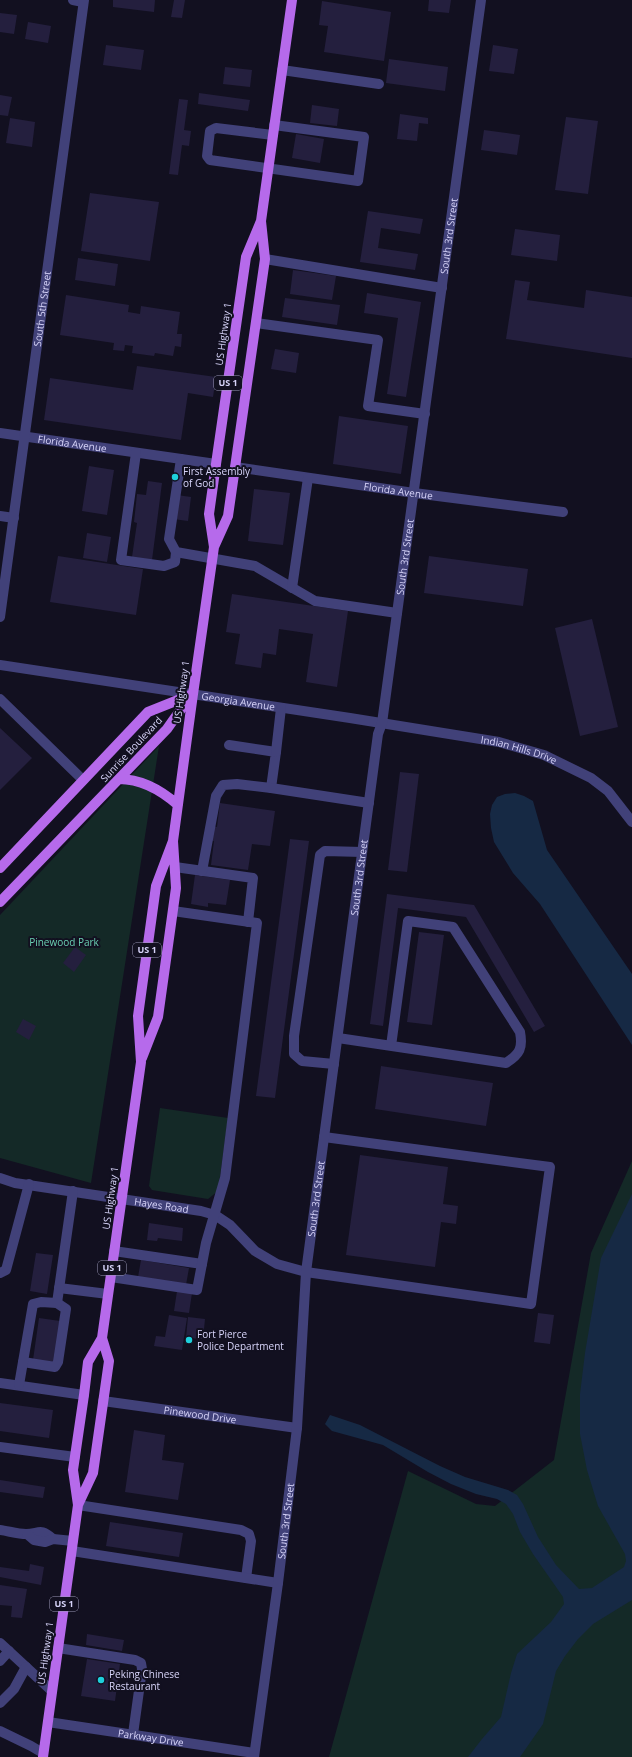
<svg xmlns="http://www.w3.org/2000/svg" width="632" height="1757" viewBox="0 0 632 1757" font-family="'Open Sans',sans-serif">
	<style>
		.green { fill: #142927 }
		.water { fill: #162944 }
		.building { fill: #241f3e }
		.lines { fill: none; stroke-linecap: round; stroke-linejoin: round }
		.minor { stroke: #414179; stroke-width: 10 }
		.major { stroke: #b66aeb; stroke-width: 10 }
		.poi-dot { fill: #1ed0dc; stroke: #121020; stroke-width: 1.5 }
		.labels { text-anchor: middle; stroke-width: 4; stroke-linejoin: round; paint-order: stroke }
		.shield { fill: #121020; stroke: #9c99b8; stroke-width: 1 }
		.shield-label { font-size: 9px; font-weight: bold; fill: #d7d4f9 }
		.street-label { font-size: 10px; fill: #d7d4f9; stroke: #121020 }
		.poi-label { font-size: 10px; fill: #d7d4f9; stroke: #121020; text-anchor: start }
		.park-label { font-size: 10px; fill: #6acfb2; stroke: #121020 }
	</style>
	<rect width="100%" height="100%" fill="#121020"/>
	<path class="green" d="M159,746L91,1183L0,1158V915Z
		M160,1108L228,1118L218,1191L208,1199L158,1191L152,1190L149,1186Z
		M632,1161V1757H329L408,1471L476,1504L495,1506L554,1460L591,1253Z"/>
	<path class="water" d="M515,793L524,796L533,801L547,850L632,974V1045L540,904L513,873L494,842L491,828L490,814L492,805L497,797L505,794Z
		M632,1194V1600L593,1624L578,1639L565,1656L556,1671L543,1724L520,1757H468L482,1739L501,1717L511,1673L517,1654L551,1622L564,1604L563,1597L533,1554L520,1532L513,1514L506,1504L497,1499L476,1494L451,1484L428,1472L383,1445L332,1431L325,1424L330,1415L360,1425L440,1466L465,1477L508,1490L517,1495L523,1504L538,1537L556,1565L579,1589L592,1588L624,1567L626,1561L625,1554L598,1506L587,1470L580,1434V1394L585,1353L601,1258Z"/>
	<path class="building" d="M113,0H155L154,12L113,7Z
		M174,0H185L182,18L171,17Z
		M429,0H451L449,13L428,11Z
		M322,1L391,12L384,61L324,52L328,26L319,25Z
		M0,13L17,15L14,34L0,32Z
		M28,22L51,26L48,43L25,39Z
		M106,45L144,50L141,70L103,65Z
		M493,45L518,49L514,74L489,71Z
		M389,59L448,67L445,91L386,83Z
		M225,67L252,70L250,87L223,84Z
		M199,93L250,100L248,111L198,104Z
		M0,95L12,97L8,116L0,115Z
		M179,99L188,100L184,130L191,131L189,146L182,145L178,175L169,174Z
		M312,105L339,109L337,126L310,123Z
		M400,114L428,118V124L419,123L417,141L397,139Z
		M566,117L598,121L588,194L555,190Z
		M10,118L35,122L32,147L6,143Z
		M484,130L520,135L517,155L481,150Z
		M296,134L324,139L320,163L292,158Z
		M90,193L159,202L150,261L81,251Z
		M368,211L423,219L420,234L381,228L378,248L418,254L415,270L360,262Z
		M515,229L560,235L557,261L511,255Z
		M78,258L118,264L115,286L75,280Z
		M293,270L336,276L332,300L290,294Z
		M515,280L530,282L527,300L584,308L586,290L632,297V358L506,339Z
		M367,293L421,302L406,397L387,394L398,318L364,313Z
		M66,295L129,305L128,312L140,314L141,306L180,312L177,334H182L181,347L175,346L173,356L155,353L154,356L132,353L133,346L125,345L124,351L113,350L114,343L60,335Z
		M285,298L340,305L337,325L282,317Z
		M275,349L299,353L296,373L271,369Z
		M137,366L216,377L213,397L188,393L181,440L44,420L50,378L133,390Z
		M339,416L408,426L401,474L333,464Z
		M89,466L114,470L107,515L82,511Z
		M148,481L162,483L152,560L132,557L137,523L134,522L137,494L146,495Z
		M254,489L290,493L283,545L248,541Z
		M177,495L191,497L188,521L173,519Z
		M87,533L111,537L107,562L83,558Z
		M58,556L143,569L136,615L50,602Z
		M429,556L528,569L523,606L424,593Z
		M232,594L348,611L337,687L306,682L313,634L279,629L276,655L263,653L261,668L235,664L240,634L226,632Z
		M592,619L618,727L580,736L555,628Z
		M0,728L32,758L0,790Z
		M400,772L419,774L407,872L388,870Z
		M220,803L275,811L270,846L252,844L248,870L211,865L214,841L210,840L212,826L217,827Z
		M290,839L309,841L275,1098L256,1096Z
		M195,875L230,880L226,905L208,903V907L191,904Z
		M387,894L474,905L545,1026L534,1032L466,917L398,908L383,1026L370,1024Z
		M419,932L444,935L432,1025L407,1022Z
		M75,947L86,955L74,972L63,963Z
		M23,1019L36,1026L29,1040L16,1032Z
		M381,1066L493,1083L486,1126L375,1109Z
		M360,1155L448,1167L443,1204L458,1206L456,1224L441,1222L435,1267L346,1255Z
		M149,1223L183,1228L182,1241L158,1238L157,1241L147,1240Z
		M36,1253L53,1255L47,1294L30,1291Z
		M141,1260L189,1268L186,1285L138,1277Z
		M177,1291L192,1293L189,1313L174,1311Z
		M538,1313L554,1315L550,1344L534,1342Z
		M169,1315L187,1318L182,1350L154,1346L156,1336L165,1337Z
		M188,1317L205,1319L203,1339L186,1338Z
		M39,1318L60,1321L54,1363L33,1360Z
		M0,1403L53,1410L49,1438L0,1431Z
		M134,1430L165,1435L162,1460L184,1463L178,1500L125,1492Z
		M0,1480L45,1487L43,1498L0,1492Z
		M110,1522L183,1533L179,1557L106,1546Z
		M30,1564L44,1567L41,1585L0,1577V1567L29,1571Z
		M0,1585L27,1589L22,1618L11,1617L12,1606L0,1605Z
		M87,1634L124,1640L122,1651L86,1645Z
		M87,1659L120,1664L115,1701L81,1696Z"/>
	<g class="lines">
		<g class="minor">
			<path d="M73,0L83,2"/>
			<path d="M282,70L379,84"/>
			<path d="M273,135L216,128L210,131L207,156L210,160L358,181L364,137L274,125"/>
			<path d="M265,259L442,288"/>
			<path d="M256,323L378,340L368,406L425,414"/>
			<path id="s1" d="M0,433L216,464"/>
			<path d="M136,453L121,560L164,566L175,562L176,552"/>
			<path d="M181,459L169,539L176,552L255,566L315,601L397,613"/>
			<path id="s2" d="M235,467L414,493L563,512"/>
			<path d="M0,516L14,518"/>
			<path d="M292,588L308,478"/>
			<path id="s3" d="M0,617L84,0"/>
			<path id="s4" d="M0,665L350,718L499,742L544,755L591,778L608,791L632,822"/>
			<path d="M0,699L83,780"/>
			<path d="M229,745L276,752L271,788"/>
			<path d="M276,752L281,708"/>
			<path d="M175,867L253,878L248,922"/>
			<path d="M202,871L216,796L223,785L237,784L271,788L369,803"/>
			<path d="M338,1038L506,1063C520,1054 523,1048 520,1032L453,927L408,921L391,1046"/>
			<path d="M334,1064L302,1061L294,1054V1036L320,855L325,851L362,852"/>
			<path id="s5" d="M0,1178L15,1183L201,1211L215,1215L230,1225L255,1251L277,1264L306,1272L531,1304L550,1167L324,1137"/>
			<path d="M114,1251L202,1264"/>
			<path d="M0,1273L6,1270L29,1184"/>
			<path d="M111,1277L197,1290L206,1243L225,1178L257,923L173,911"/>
			<path d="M59,1288L108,1294"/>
			<path d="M23,1362L55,1367L58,1362L66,1309L57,1303"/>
			<path d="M0,1383L84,1395"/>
			<path d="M19,1385L33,1304L41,1302L57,1303L73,1191"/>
			<path id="s6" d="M103,1401L297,1428"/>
			<path d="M0,1447L75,1457"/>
			<path d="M78,1505L241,1530L249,1534L251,1541L246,1578"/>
			<path d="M0,1530C8,1531 18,1534 26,1534C39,1534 40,1527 53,1539"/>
			<path d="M27,1534L34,1540L45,1542L53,1539L73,1541"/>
			<path d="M72,1551L278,1583"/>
			<path d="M0,1643L52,1691"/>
			<path d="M58,1648L135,1660L141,1663L142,1669L133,1734"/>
			<path d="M0,1661L9,1651"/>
			<path d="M0,1703L14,1689L26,1667"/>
			<path id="s7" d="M48,1722L254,1753"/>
			<path d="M0,1731L31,1746L43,1753"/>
			<path id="s8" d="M254,1757L278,1583L297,1428L306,1272L378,734L382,723L481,0"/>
		</g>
		<path class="major" d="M214,547L228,516L265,259L261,221L292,0
			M119,779C142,779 162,791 178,805
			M0,868L148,712L193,694
			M0,902L167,729L191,695
			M142,1058L158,1017L176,888L173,841L193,694L214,547L209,514L216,464L246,257L261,221
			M78,1505L93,1473L109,1361L102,1338
			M43,1757L78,1505L73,1470L84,1395L88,1362L102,1338L141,1062L138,1016L156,886L173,841"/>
	</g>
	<g class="poi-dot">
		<circle cx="175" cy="477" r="4"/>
		<circle cx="189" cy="1340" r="4"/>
		<circle cx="101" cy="1680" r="4"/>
	</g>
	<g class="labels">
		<g class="shield">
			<rect x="214" y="376" width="28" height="14" rx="3"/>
			<rect x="133" y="943" width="28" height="14" rx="3"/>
			<rect x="98" y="1261" width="28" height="14" rx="3"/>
			<rect x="50" y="1597" width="28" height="14" rx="3"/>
		</g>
		<g class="shield-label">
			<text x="228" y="386">US 1</text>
			<text x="147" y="953">US 1</text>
			<text x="112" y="1271">US 1</text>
			<text x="64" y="1607">US 1</text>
		</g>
		<g class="street-label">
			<text dy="4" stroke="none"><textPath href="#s8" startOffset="1534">South 3rd Street</textPath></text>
			<text dy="4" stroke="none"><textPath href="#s3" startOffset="311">South 5th Street</textPath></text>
			<text transform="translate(223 334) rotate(-82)" y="4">US Highway 1</text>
			<text dy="4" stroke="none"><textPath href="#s1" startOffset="73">Florida Avenue</textPath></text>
			<text dy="4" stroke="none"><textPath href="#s2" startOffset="165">Florida Avenue</textPath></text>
			<text dy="4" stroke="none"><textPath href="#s8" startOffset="1210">South 3rd Street</textPath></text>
			<text transform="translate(181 692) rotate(-82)" y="4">US Highway 1</text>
			<text dy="4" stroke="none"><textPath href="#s4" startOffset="241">Georgia Avenue</textPath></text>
			<text transform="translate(131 749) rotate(-47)" y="4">Sunrise Boulevard</text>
			<text dy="4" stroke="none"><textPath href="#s4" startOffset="526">Indian Hills Drive</textPath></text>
			<text dy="4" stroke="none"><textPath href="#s8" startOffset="886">South 3rd Street</textPath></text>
			<text transform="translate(110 1198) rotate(-82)" y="4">US Highway 1</text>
			<text dy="4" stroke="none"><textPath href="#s8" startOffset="562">South 3rd Street</textPath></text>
			<text dy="4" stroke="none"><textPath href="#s5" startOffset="164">Hayes Road</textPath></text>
			<text dy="4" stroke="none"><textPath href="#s6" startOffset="98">Pinewood Drive</textPath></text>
			<text dy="4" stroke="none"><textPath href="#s8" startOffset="238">South 3rd Street</textPath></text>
			<text transform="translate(45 1653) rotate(-82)" y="4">US Highway 1</text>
			<text dy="4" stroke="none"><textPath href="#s7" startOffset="104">Parkway Drive</textPath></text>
		</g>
		<g class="poi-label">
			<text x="183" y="475">First Assembly<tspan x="183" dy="12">of God</tspan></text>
			<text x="197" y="1338">Fort Pierce<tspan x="197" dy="12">Police Department</tspan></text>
			<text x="109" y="1678">Peking Chinese<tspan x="109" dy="12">Restaurant</tspan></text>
		</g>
		<g class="park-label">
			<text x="64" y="946">Pinewood Park</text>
		</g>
	</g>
</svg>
